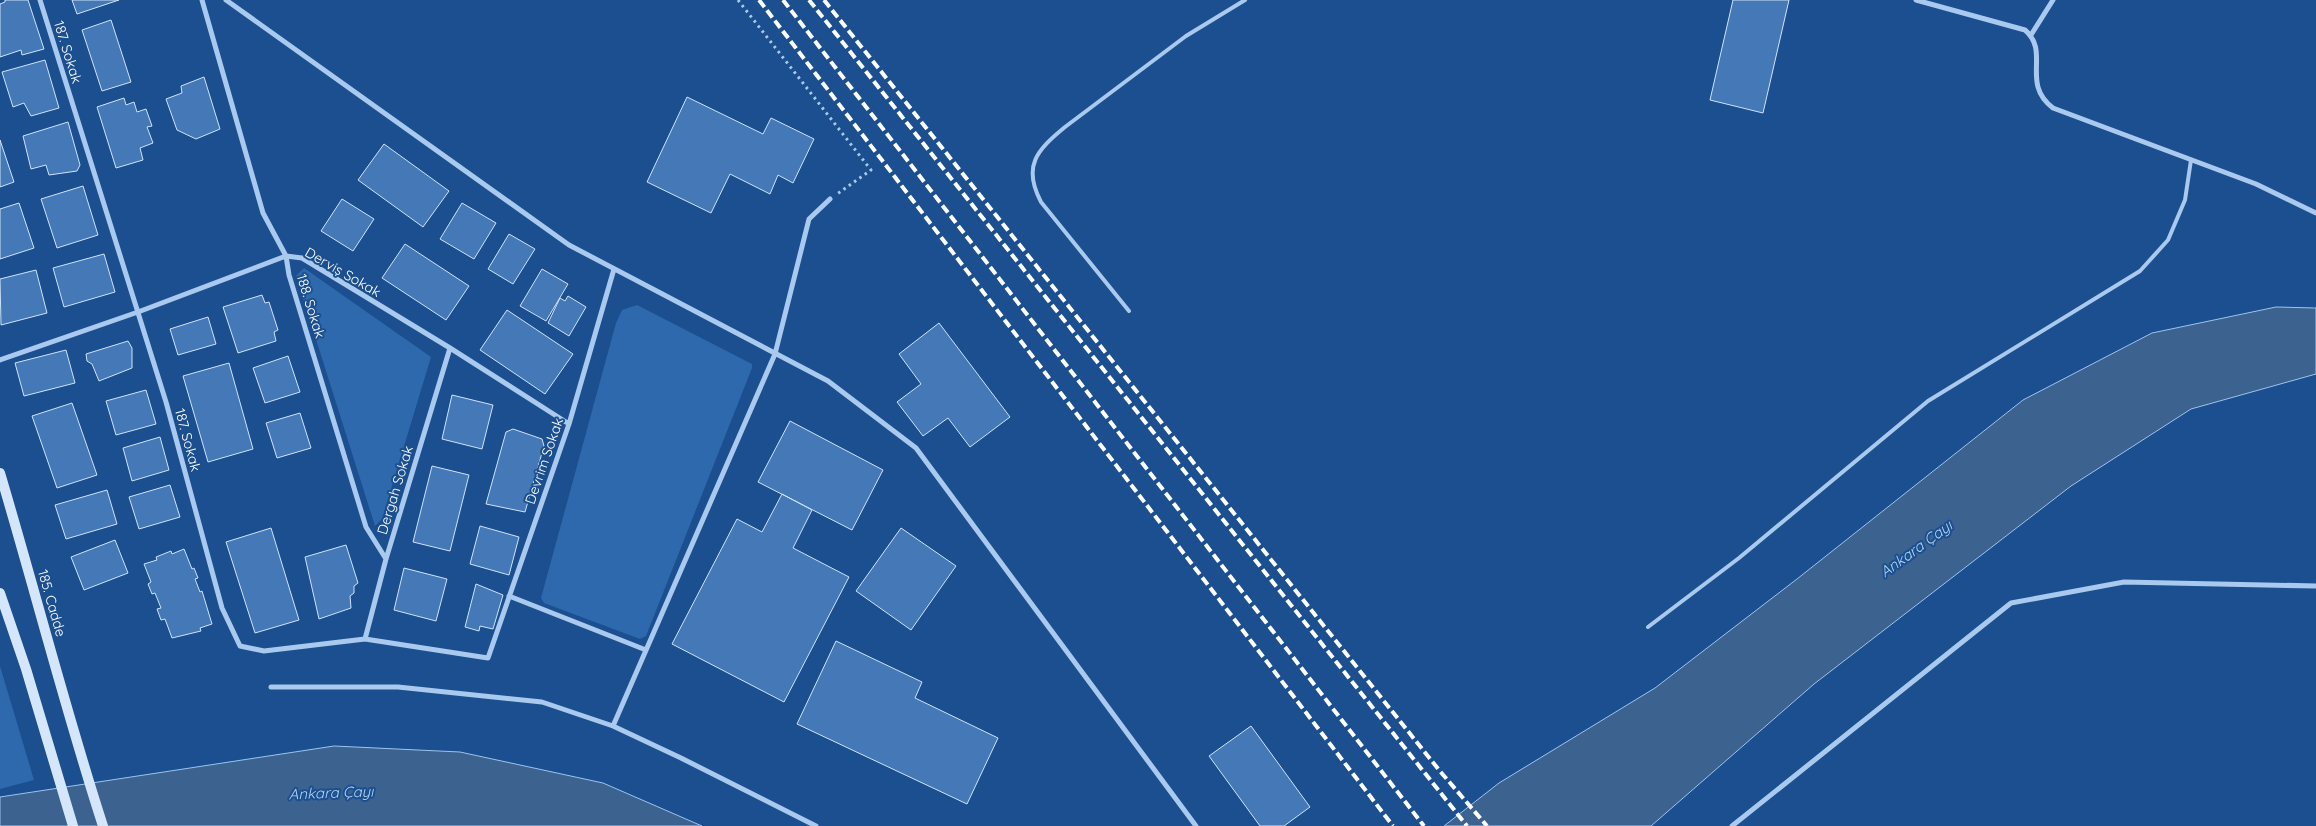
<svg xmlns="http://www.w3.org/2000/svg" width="2316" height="826" viewBox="0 0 2316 826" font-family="Quicksand,sans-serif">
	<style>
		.green { fill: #2e69ad }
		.water { fill: #3c6290; stroke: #9cc4f0 }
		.building { fill: #4478b7; stroke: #cfe3fa }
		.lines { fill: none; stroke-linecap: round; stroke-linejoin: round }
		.path { stroke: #a9c9ee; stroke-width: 3; stroke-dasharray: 2.5 4; stroke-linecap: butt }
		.lane { stroke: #a9c9ee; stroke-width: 4 }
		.street { stroke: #a9c9ee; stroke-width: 5 }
		.secondary { stroke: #d6e6fa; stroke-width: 10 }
		.rail { stroke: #fff; stroke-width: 4; stroke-dasharray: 9 4; stroke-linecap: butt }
		.labels { text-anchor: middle; stroke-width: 4; stroke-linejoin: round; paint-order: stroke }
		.street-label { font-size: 14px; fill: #fff; stroke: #1b4f8f }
		.water-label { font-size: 15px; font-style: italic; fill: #b5d3f5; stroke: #1b4f8f }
	</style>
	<rect width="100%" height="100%" fill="#1b4f8f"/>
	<path class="green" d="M304,268L431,357L382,519L375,526L296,276Z
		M637,305L748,362L752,364V368L646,636L640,639L544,603L541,598L616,323L622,310Z
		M0,666L34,780L0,789Z"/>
	<path class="water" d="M2276,307L2316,308V374L2191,409L2071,486L1814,684L1651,826H1444L1499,783L1655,688L1797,579L2023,400L2152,333Z
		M334,746L460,752L603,783L702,826H0V797Z"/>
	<path class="building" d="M5,0H28L44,49L22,55L21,50L0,57V4L5,2Z
		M72,0H119L77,14Z
		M1733,0H1789L1763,113L1710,100Z
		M111,20L131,82L102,91L82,30Z
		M45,60L59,108L31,116L24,103L13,107L2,72Z
		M204,77L220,129L196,139L177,130L166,99L182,93L181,86Z
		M687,97L763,134L771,118L814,139L793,183L778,175L770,194L730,174L711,213L647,182Z
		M124,98L126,105L134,102L137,112L146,109L152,126L147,127L153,143L140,148L143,160L116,168L97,107Z
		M68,122L80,165L77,171L49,175L46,165L31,169L23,136Z
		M0,140L14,182L0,187Z
		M384,144L449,191L423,227L358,180Z
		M83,186L98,235L57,248L41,199Z
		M342,199L374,219L353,251L321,231Z
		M19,203L34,248L0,259V209Z
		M462,203L496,223L474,259L440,239Z
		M509,234L535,249L513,284L488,269Z
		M405,244L469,286L446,320L382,278Z
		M104,254L115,292L64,307L53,268Z
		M542,269L568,284L546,321L520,306Z
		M36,270L47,313L1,325L0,279Z
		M262,295L265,303L269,302L278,330L274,332L276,341L238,353L223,307Z
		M568,296L586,307L569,336L548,323L560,298L565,301Z
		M507,310L573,354L545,394L480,350Z
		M208,317L216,344L178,355L170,329Z
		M939,323L1010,417L970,447L948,418L923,436L897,402L921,384L899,354Z
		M128,341L132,348V368L99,381L92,364L87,361L86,354Z
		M66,350L75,383L24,396L15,363Z
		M288,356L300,392L265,403L253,368Z
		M229,363L253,449L208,462L183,376Z
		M146,390L156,424L116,435L106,401Z
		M452,395L493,405L482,449L442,439Z
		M72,403L97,475L57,488L32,416Z
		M300,413L311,448L277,458L266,423Z
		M790,421L883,470L852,530L758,482Z
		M513,429L542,439L544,446L525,512L486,504L506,432Z
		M160,437L169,470L132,481L123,448Z
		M432,466L469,475L450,551L413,542Z
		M170,485L180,517L139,529L129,497Z
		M107,490L117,524L66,539L55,505Z
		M782,494L812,510L793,548L849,577L784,702L672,644L737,519L762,532Z
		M480,526L519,537L509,575L470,564Z
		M271,528L299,620L255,633L226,542Z
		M901,528L956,566L911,630L856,591Z
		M115,540L128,573L84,590L71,557Z
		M346,545L358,583L354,586V593L350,596L351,608L319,619L305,557Z
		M184,549L192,569L194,568L198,578L195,579L200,592L202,591L212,624L200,628L201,631L172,638L165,619L161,620L157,609L161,608L155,593L152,594L148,584L151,582L144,564L157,560L156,557L171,551L172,554Z
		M404,568L447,579L436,621L394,610Z
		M476,584L503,595L493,629L480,626L479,631L465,627Z
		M836,641L922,682L915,698L998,738L967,804L797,724Z
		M1251,726L1310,807L1284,826H1260L1209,756Z"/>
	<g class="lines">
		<path class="path" d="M738,0L871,170L837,194"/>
		<path class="lane" d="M1129,311L1041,202C1022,166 1037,150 1065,127L1186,36L1245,0
			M1648,627L1739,558L1928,401L2140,271L2168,240L2185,200L2191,160"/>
		<path class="street" d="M40,0L166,402L222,608L240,646L264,651L365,639L488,658L569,424L614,269
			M202,0L263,213L286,256L289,275L366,527L386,559
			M226,0L569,245L828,381L916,448L1196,826
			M1916,0L2025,30C2051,52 2020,83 2053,108L2256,184L2316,213
			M2031,35L2053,0
			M0,360L138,312L286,256L302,258L450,348L569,424
			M509,596L646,650
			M365,639L386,559L450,348
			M271,687H398L542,702L613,726L681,758L816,826
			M613,726L775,354L809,219L830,199
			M1732,826L2011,603L2124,582L2316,586"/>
		<path class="secondary" d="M0,473C35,590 65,709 103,826
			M0,593L26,669L73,826"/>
		<path class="rail" d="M759,0L1393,826
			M783,0L1424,826
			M809,0L1467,826
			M824,0L1439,770L1487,826"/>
	</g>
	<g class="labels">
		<g class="street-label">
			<text transform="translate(68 52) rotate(73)" y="5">187. Sokak</text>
			<text transform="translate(343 272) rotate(30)" y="5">Derviş Sokak</text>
			<text transform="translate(311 306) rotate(73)" y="5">188. Sokak</text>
			<text transform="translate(188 440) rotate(75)" y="5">187. Sokak</text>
			<text transform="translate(544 461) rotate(-71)" y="5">Devrim Sokak</text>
			<text transform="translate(395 490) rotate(-73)" y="5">Dergah Sokak</text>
			<text transform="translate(52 603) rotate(74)" y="5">185. Cadde</text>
		</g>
		<g class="water-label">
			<text transform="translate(1916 549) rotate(-36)" y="5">Ankara Çayı</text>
			<text transform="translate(331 793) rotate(-2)" y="5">Ankara Çayı</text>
		</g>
	</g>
</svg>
